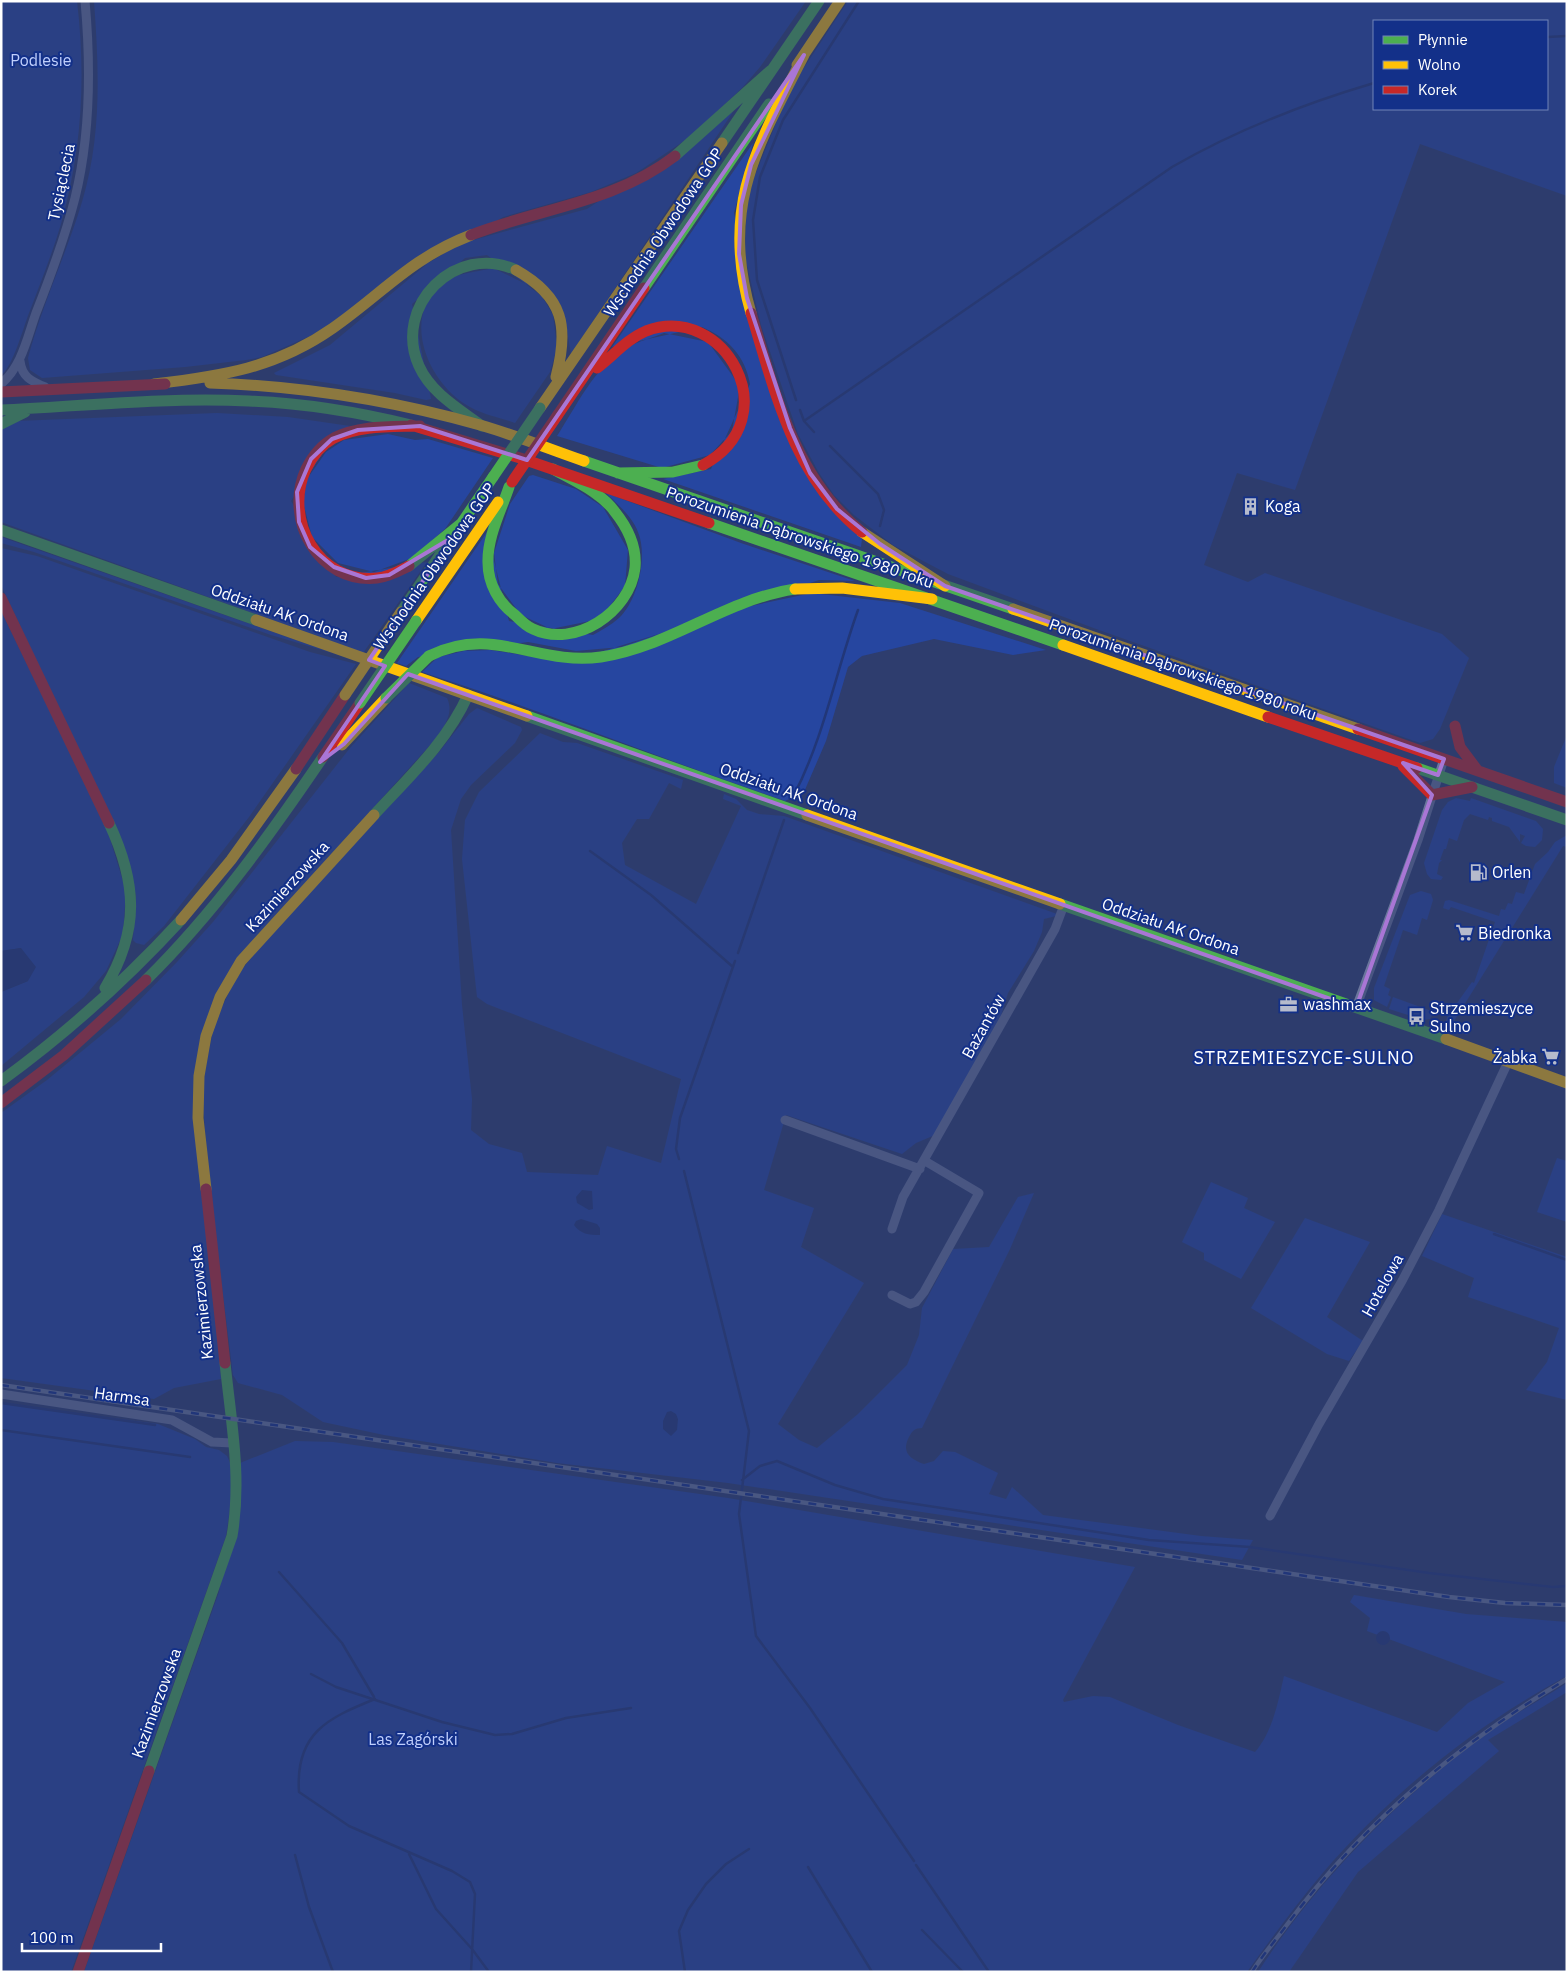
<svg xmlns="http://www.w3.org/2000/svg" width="1568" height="1973" viewBox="0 0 1568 1973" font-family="'IBM Plex Sans',sans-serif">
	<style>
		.green { fill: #2646a0; fill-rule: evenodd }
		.water { fill: #223778 }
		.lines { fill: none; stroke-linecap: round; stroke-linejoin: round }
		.stream { stroke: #223778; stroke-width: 2.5 }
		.street { stroke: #6a769c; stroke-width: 9 }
		.fast { stroke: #4caf50; stroke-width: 11 }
		.slow { stroke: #ffc107; stroke-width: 11 }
		.jam { stroke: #c62828; stroke-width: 11 }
		.rail-casing { stroke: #6c789b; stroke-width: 4.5 }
		.rail { stroke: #133089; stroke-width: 2.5; stroke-dasharray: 8; stroke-linecap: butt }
		.fast-bridge { stroke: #4caf50; stroke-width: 11 }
		.slow-bridge { stroke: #ffc107; stroke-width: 11 }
		.jam-bridge { stroke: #c62828; stroke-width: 11 }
		.marked { fill: none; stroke: #a976d5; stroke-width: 4; stroke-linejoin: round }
		.labels { text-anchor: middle; stroke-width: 4; stroke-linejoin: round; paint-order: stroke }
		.park-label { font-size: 16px; fill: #c0cffc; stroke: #133089 }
		.street-label { font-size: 16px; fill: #fff; stroke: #133089 }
		.poi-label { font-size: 16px; fill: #fff; stroke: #133089; text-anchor: start }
		.neighbourhood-label { font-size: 18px; letter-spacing: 1px; fill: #fff; stroke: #133089 }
	</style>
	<rect width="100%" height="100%" fill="#2e3d6e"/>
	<path class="green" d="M1,1H77C86,77 82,150 61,224C52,254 40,284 29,313C23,328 13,367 1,375Z
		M94,1H806L760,67L742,88L690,137L636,173L591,192L503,217L310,336L262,357L246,360L185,367L42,378L30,370L28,358C42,305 66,255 82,202C102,136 99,69 94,1Z
		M848,1H1567V196L1420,144L1295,490L1237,473L1204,565L1248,582L1265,573L1442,634L1469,658L1440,729L1433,739L1420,743L1099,630L948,574L893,545L854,515L834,495L819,473L798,434L761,325L745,257L747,195L790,89ZM1374,21H1547V109H1374Z
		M733,112L571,354L564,313L487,255L465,258L412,304L431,399L426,400L395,393L276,375L274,373L330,345L433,259L459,244L587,209Z
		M753,143L734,213L779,419L862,539L861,547L663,479L711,469L750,384C745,356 728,338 702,327L612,347Z
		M493,268L538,290L553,315L557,348L550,372L515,423C499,417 479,414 465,404C426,379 400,314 445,281C454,274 482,271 493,268Z
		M664,333L708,342L740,386L732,431L710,455L662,468L557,436C576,407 595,365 628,347C639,341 652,338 664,333Z
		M217,413L288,417L350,426L336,433L291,501L336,577L427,562L363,653L1,522V429L17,421Z
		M388,434L415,440L428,439L493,458L445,529L412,558L374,572L338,563L312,537L303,502L307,479L326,452L344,440Z
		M533,475L576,489L603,507L628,550L625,586L600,619L551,629L521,615L498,584L494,553L510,504L529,476Z
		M606,493L741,543L855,581L819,580L621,647L576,651L528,642L418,657L406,666L397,663L487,532L509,621L593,635C602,630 611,625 619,618C638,600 648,556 638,532C632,516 618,505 606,493Z
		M1,537L336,654L271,635L34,552L1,543Z
		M1,548L37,556L310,652L356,664L249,817L164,926L144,945L136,943L133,940L136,895L34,655L1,585Z
		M812,593L900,603L1046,650L1013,655L934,639L862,656L848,667L826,741L804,792L785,801C664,760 544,711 422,672L438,657L464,651L490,650L568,662L746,607Z
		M1,611L106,826L126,891L123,934L106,971L84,997L1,1066V992L28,981L21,948L1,951Z
		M409,683L447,698C453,711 447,720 441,733L238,957L197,1055L221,1379L174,1388L154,1399L1,1378V1113L47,1080L121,1019L177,962L213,922L350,748Z
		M477,708L521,727L522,730L515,743L471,785L461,799L451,830L462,1005L472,1099L471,1130L489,1144L522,1153L527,1172L598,1175L607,1146L661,1163L681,1079L487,1004L477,997L462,859L465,820L479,792L540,733L563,742L577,743L683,780L681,789L669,783L649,819H637L622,843L625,865L696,904L741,806L723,799L724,794L736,799L747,810L759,814L784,816L1057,914L1056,916L1044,919L1042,932L1034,951L1008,993L1000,1019L935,1135L916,1143L902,1154L786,1115L764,1190L814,1208L801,1247L864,1283L778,1424L799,1440L817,1448L858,1414L907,1365L919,1335L922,1308L953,1249L989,1247L1018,1197L1034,1193L1010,1249L922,1428C915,1428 912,1431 909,1437C901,1452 910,1459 924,1464L934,1461L943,1451L955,1452L998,1473L989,1494L1006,1499L1012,1487L1043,1515L1201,1536L1253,1540L1242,1560L728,1483L557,1463L384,1435L323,1422L282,1395L238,1383L233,1375L208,1174L202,1087L214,1025L236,977L259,948L439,752L469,714Z
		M1567,735V788L1554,783V767Z
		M1456,798L1470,801L1471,798L1536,821L1543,829L1542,840L1535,847L1526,846L1521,843L1525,836L1520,834V842L1509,827L1492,821V818L1489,817L1488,820L1470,814L1464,820L1457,841L1449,838L1446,849H1444L1440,860H1442L1439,863L1437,874L1443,877L1441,880L1431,879L1427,874L1424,863L1442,810L1448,802Z
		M1567,835V847L1563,846L1451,1026L1468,1033L1467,1035L1448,1028L1445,1024L1447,1017L1472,982L1474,983L1495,922L1451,907L1449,910L1443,908L1445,901L1449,900L1499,916L1501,909L1505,910L1508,903L1512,904L1516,892L1524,894L1535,864L1548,852L1555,842Z
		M1421,891L1431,894L1433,900L1427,920L1422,918L1417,935L1403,930L1384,986L1390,989L1388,995L1391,997L1387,1007L1374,1000V988L1410,895Z
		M1393,997L1434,1012L1430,1019L1424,1020L1389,1009Z
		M1557,1158L1567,1161V1222L1537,1212Z
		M1211,1182L1248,1198L1244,1208L1275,1222L1241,1279L1204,1260V1253L1182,1242Z
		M1442,1214L1567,1257V1400L1526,1390L1547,1362L1559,1328L1468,1297L1474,1278L1422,1256Z
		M1305,1218L1370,1242L1327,1317L1363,1341L1349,1361L1327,1354L1251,1308Z
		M1,1403L158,1424L195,1439L206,1447L219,1450L227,1456L231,1465L232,1495L226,1536L71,1972H1Z
		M295,1441L333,1442L728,1498L1135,1567L1063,1700L1064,1702L1093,1696L1110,1697L1178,1725L1255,1752C1273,1731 1278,1702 1284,1676L1437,1732L1468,1703L1505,1682L1367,1631L1370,1618L1350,1602L1354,1595L1466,1614L1567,1622V1676C1474,1726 1389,1795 1321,1875C1295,1906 1271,1939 1247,1972H84L219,1592L240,1463Z
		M1567,1683V1692L1488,1740L1499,1751L1358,1872L1289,1972H1258C1318,1880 1395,1802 1483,1736C1509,1717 1539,1701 1567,1683Z"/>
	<path class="water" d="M21,948L36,967L28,981L1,992V951Z
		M582,1190L592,1191L593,1209L589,1210L577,1203L576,1197Z
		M581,1219L597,1224L600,1228V1235C589,1235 580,1234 574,1225L576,1221Z
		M671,1411L676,1414L678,1419L677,1430L671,1436L663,1429V1421L667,1412Z
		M1376 1638a7 7 0 1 1 14 0a7 7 0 1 1-14 0Z"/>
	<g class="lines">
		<path class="stream" d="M1547,37L1567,36
			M796,400L757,280L753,220L760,177L783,120L859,1
			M800,410L804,421
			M814,432L804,421L1172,167C1236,130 1303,104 1374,83
			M830,446L878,494L884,510L880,526
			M794,795C824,737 836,671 858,610
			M590,851L651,895L733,967
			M738,953L784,820
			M679,1159L676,1149L680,1118L735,961
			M684,1171L749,1431L739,1514L756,1636L810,1708L914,1861
			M1494,1234L1567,1260
			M1,1403L155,1425
			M1,1430L190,1457
			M742,1480L760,1466L777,1461L835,1485L883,1499L1149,1540L1250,1547L1429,1573L1553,1587L1567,1586
			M279,1572L342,1643L374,1697
			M311,1674L336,1687L442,1722L495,1735L512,1734L566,1718L631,1708
			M375,1699C328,1718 295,1733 299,1792L349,1826L452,1871L470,1882L475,1894L471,1972
			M409,1854L436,1909L472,1949L489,1972
			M295,1855L309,1907L333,1972
			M916,1865L989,1972
			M808,1867L872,1972
			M922,1930L963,1972
			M685,1972L679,1931L688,1910L706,1884L726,1864L749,1849"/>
		<path class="street" d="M20,361C22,377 31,381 45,387
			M1,384C22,366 27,338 36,313C51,275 65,237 75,198C91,133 91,67 85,1
			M1356,1008L1418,840L1444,759
			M785,1120L920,1169
			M892,1229L903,1197L1055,929L1064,905
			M892,1295L910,1304L916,1302L924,1292L979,1193L925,1161
			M1,1394L172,1420L212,1442L232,1443
			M1270,1516L1319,1424L1402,1281L1439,1210L1508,1062"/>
		<path class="fast" d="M722,143L819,1
			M675,156L770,71
			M644,288L769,104
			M1,410C84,406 166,397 249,401C304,403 358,412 411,425
			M1,424L25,412
			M482,426C459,409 431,393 419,366C392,306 456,242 516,270
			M584,461L1013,609
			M618,473L673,472L703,465
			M509,487C501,511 487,537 488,563C488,584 499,603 515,615C520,620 527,627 533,629C575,649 630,612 635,568C637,547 627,527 615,512C601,492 574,481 553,469
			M709,523L1063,645
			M1,530L256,620
			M409,566L463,522
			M401,612L493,477
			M429,656C493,624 537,666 601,657C669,647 726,599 795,589
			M527,716L807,815
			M1417,768L1567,820
			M374,815C408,778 447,742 468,695
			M1060,904L1446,1039
			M146,980C214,913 270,835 323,757
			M105,988C140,930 137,883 109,823
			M1,1081C67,1033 126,980 181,920
			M149,1771L232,1536C242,1478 231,1421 225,1363"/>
		<path class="slow" d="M797,65L840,1
			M516,270C564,297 569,327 556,377
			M751,313C720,206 757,147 804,55
			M210,383C302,386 391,400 480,425C515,435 549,449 584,461
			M154,384C222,376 276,368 333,328C383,293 411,258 471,235
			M540,408L722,143
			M862,532L945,586
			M795,589L842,588L932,599
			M1013,609L1358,729
			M256,620L527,716
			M416,621L498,502
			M1063,645L1268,717
			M342,745L386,698
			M807,815L1060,904
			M181,920L231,860L296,769
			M1446,1039L1567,1083
			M206,1189L198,1118L199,1076L206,1036L220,997L241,961L374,815"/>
		<path class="jam" d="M471,235C540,208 614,203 675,156
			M751,313C775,392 794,478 862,532
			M597,368C613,356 627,339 646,331C724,301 790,418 703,465
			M1,392L165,384
			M557,416L644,288
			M411,425L520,458L709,523
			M409,566C399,571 388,577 377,578C318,584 283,519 306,469C312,457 321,445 334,438C360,425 391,427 420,426
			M1,598L109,823
			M1268,717L1417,768
			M1455,726L1460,747L1478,771
			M1358,729L1567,802
			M323,757L360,703
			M1403,766L1432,795L1472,787
			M296,769L345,695
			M1,1103L64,1055L146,980
			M206,1189L225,1363
			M78,1972L149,1771"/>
		<defs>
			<path id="rail" d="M1,1385L1449,1597L1505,1603L1567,1605
				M1252,1972C1262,1956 1275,1941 1286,1926C1362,1824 1458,1744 1567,1679"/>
		</defs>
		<use href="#rail" class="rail-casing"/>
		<use href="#rail" class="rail"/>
		<path class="fast-bridge" d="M493,477L540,408
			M386,698L429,656
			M360,703L416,621"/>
		<path class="slow-bridge" d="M345,695L401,612"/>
		<path class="jam-bridge" d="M512,482L557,416"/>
	</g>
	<path d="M0 0H1568V1973H0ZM804,55L751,165L741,205L739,254L747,298L790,428L810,473L837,509L880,544L945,586L1444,759L1438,775L1403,763L1432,795L1356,1008L408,674L344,744L320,762L385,666L369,660L453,537L389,575L366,578L334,567L310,547L299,522L297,492L311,459L332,439L358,430L420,426L527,460Z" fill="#2e3d6e" fill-opacity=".55" fill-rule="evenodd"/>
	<path class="marked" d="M804,55L751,165L741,205L739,254L747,298L790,428L810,473L837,509L880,544L945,586L1444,759L1438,775L1403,763L1432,795L1356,1008L408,674L344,744L320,762L385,666L369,660L453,537L389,575L366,578L334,567L310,547L299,522L297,492L311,459L332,439L358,430L420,426L527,460Z"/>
	<defs>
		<symbol id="building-bare" viewBox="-9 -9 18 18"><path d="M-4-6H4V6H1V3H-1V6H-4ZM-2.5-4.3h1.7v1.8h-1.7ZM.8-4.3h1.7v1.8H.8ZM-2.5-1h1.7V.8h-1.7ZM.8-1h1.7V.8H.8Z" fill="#b6bbcc" stroke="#133089" stroke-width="2.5" paint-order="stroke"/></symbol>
		<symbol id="fuel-bare" viewBox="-9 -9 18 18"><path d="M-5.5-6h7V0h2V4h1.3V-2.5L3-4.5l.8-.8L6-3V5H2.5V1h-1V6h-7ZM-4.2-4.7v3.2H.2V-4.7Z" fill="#b6bbcc" stroke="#133089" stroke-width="2.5" paint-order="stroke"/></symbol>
		<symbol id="supermarket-bare" viewBox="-9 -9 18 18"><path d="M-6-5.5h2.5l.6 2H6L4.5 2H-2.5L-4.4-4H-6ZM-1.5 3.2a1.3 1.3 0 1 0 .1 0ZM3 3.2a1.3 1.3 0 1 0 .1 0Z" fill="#b6bbcc" stroke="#133089" stroke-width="2.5" paint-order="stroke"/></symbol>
		<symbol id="office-bare" viewBox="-9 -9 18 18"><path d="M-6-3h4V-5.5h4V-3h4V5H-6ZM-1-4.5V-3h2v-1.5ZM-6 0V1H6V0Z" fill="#b6bbcc" stroke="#133089" stroke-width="2.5" paint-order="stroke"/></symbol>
		<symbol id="bus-bare" viewBox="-9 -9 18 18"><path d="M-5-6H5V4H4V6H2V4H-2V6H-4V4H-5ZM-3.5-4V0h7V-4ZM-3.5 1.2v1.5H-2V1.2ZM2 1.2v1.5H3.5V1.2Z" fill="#b6bbcc" stroke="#133089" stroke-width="2.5" paint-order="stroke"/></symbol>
	</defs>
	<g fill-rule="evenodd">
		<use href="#building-bare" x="1238" y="494" width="25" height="25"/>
		<use href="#fuel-bare" x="1466" y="860" width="25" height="25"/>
		<use href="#supermarket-bare" x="1452" y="920" width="25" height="25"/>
		<use href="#office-bare" x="1276" y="992" width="25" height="25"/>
		<use href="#bus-bare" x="1404" y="1004" width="25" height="25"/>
		<use href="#supermarket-bare" x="1538" y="1044" width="25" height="25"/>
	</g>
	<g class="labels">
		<g class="park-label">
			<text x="41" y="66">Podlesie</text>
			<text x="413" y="1745">Las Zagórski</text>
		</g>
		<g class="street-label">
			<text transform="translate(61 182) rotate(-78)" y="6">Tysiąclecia</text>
			<text transform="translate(663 232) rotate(-56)" y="6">Wschodnia Obwodowa GOP</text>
			<text transform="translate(800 537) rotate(19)" y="6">Porozumienia Dąbrowskiego 1980 roku</text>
			<text transform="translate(434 566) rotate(-55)" y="6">Wschodnia Obwodowa GOP</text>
			<text transform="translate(280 612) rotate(19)" y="6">Oddziału AK Ordona</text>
			<text transform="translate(1183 669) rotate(19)" y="6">Porozumienia Dąbrowskiego 1980 roku</text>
			<text transform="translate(789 791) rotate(19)" y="6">Oddziału AK Ordona</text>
			<text transform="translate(287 886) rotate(-48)" y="6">Kazimierzowska</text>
			<text transform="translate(1171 926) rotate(19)" y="6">Oddziału AK Ordona</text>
			<text transform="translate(983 1026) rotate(-61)" y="6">Bażantów</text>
			<text transform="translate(1382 1285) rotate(-61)" y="6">Hotelowa</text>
			<text transform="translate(201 1302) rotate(-96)" y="6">Kazimierzowska</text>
			<text transform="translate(122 1396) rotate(8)" y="6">Harmsa</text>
			<text transform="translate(156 1703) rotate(-70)" y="6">Kazimierzowska</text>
		</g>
		<g class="poi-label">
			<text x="1265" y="512">Koga</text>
			<text x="1492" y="878">Orlen</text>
			<text x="1478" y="939">Biedronka</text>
			<text x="1303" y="1010">washmax</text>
			<text x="1430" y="1014">Strzemieszyce<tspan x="1430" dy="18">Sulno</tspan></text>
			<text x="1537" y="1063" text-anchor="end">Żabka</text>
		</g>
		<g class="neighbourhood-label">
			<text x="1304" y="1064">STRZEMIESZYCE-SULNO</text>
		</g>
	</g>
	<rect width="1568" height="1973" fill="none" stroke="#ffffff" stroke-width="5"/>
	<rect x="1373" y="20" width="175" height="90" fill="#133089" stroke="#7183b8"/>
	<rect x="1383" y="36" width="25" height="8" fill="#4caf50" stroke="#7183b8"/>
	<text x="1418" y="45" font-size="15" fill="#ffffff">Płynnie</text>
	<rect x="1383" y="61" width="25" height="8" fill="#ffc107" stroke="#7183b8"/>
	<text x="1418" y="70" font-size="15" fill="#ffffff">Wolno</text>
	<rect x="1383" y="86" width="25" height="8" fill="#c62828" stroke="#7183b8"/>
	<text x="1418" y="95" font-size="15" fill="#ffffff">Korek</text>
	<path d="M22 1943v8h139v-8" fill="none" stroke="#ffffff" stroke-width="2.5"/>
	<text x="30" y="1943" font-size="15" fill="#ffffff" stroke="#133089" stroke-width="4" paint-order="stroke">100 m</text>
</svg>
